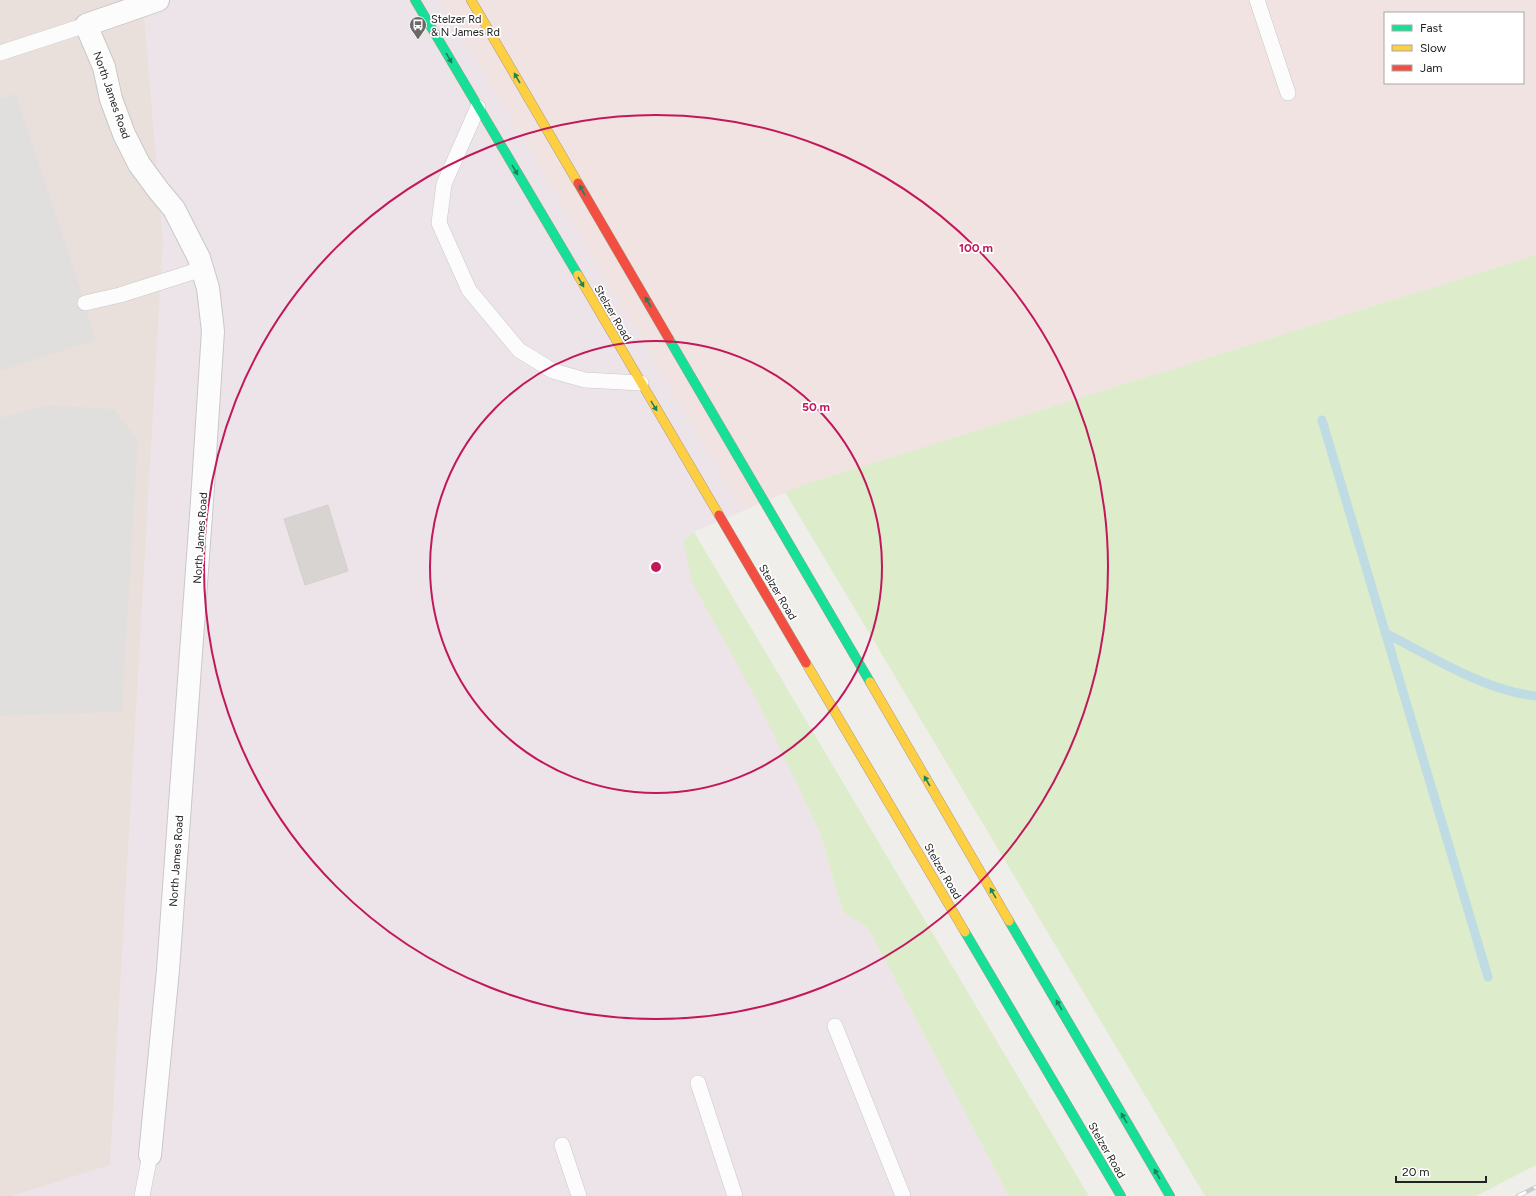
<svg xmlns="http://www.w3.org/2000/svg" width="1536" height="1196" viewBox="0 0 1536 1196" font-family="Figtree,sans-serif">
	<style>
		.commercial { fill: #f1e3e1; fill-rule: evenodd }
		.industrial { fill: #ede4e9 }
		.military { fill: #eae0db }
		.grass { fill: #ddeccb }
		.parking { fill: #e0dfde }
		.lines { fill: none; stroke-linecap: round; stroke-linejoin: round }
		.stream { stroke: #bfdbe3; stroke-width: 9 }
		.building { fill: #d7d4d2; stroke: #d3d0cc }
		.lane-casing { stroke: #c9c8c7; stroke-width: 16 }
		.street-casing { stroke: #c9c8c7; stroke-width: 24 }
		.fast-casing { stroke: #a79c86; stroke-width: 10 }
		.slow-casing { stroke: #a79c86; stroke-width: 10 }
		.jam-casing { stroke: #a79c86; stroke-width: 10 }
		.lane { stroke: #fdfcfc; stroke-width: 15 }
		.street { stroke: #fdfcfc; stroke-width: 22 }
		.fast { stroke: #16e098; stroke-width: 9 }
		.slow { stroke: #ffcf43; stroke-width: 9 }
		.jam { stroke: #f24e42; stroke-width: 9 }
		.rail-casing { stroke: #ccc; stroke-width: 4.5 }
		.rail { stroke: #fff; stroke-width: 3; stroke-dasharray: 9; stroke-linecap: butt }
		.oneway { fill: #1c815d }
		.ring { fill: none; stroke: #c2185b; stroke-width: 2 }
		.labels { text-anchor: middle; stroke-width: 3.5; stroke-linejoin: round; paint-order: stroke }
		.poi-label { font-size: 11px; fill: #222; stroke: #fff; text-anchor: start }
		.street-label { font-size: 11px; fill: #222; stroke: #fff }
		.centre { fill: #c2185b; stroke: #fff; stroke-width: 2 }
		.ring-label { font-size: 12px; text-anchor: middle; font-weight: bold; fill: #c2185b; stroke: #fff; stroke-width: 3.5; stroke-linejoin: round; paint-order: stroke }
	</style>
	<rect width="100%" height="100%" fill="#f0eeeb"/>
	<path class="commercial" d="M441,0H1536V255L806,484L743,511ZM1385,13H1523V83H1385Z"/>
	<path class="industrial" d="M143,0H441L743,511L694,532L683,540L820,833L843,912L868,928L1009,1196H12L110,1164L163,242Z"/>
	<path class="military" d="M0,0H143L163,242L110,1165L12,1196H0Z"/>
	<path class="grass" d="M1536,255V1165L1476,1196H1205L785,492L806,484Z
		M694,532L1089,1196H1009L868,928L843,912L820,833L760,706L692,582L683,540Z"/>
	<path class="parking" d="M16,94L85,303L95,340L0,371V99Z
		M46,405L114,409L138,441L122,712L0,716V418Z"/>
	<g class="lines">
		<path class="stream" d="M1322,420L1488,977
			M1385,633C1431,656 1485,691 1536,696"/>
	</g>
	<path class="building" d="M328,505L348,571L305,585L284,519Z"/>
	<g class="lines">
		<defs>
			<path id="lane" d="M1257,0L1288,93
				M0,53L86,25
				M478,107L444,184L439,223L469,290L519,350L553,371L585,380L641,383
				M85,303L120,295L202,269
				M835,1026L903,1196
				M698,1083L735,1196
				M562,1145L579,1196
				M142,1196L150,1155"/>
			<path id="street" d="M150,1155L168,970L202,501L213,331L208,288L199,258L174,209L159,191L139,164L124,134L111,99L104,67L86,25L158,0"/>
			<path id="fast" d="M415,0L578,275
				M669,339L870,682
				M1009,921L1170,1196
				M965,932L1121,1196"/>
			<path id="slow" d="M471,0L578,183
				M578,275L719,515
				M806,663L965,932
				M870,682L1009,921"/>
			<path id="jam" d="M578,183L669,339
				M719,515L806,663"/>
		</defs>
		<use href="#lane" class="lane-casing"/>
		<use href="#street" class="street-casing"/>
		<use href="#fast" class="fast-casing"/>
		<use href="#slow" class="slow-casing"/>
		<use href="#jam" class="jam-casing"/>
		<use href="#lane" class="lane"/>
		<use href="#street" class="street"/>
		<use href="#fast" class="fast"/>
		<use href="#slow" class="slow"/>
		<use href="#jam" class="jam"/>
		<defs>
			<path id="rail" d="M1518,1196L1536,1187"/>
		</defs>
		<use href="#rail" class="rail-casing"/>
		<use href="#rail" class="rail"/>
	</g>
	<defs><path id="oneway-solid" d="M-6-.8H1V-3.2L6.5 0L1 3.2V.8H-6Z"/></defs>
	<g class="oneway">
		<use href="#oneway-solid" transform="translate(449 58) rotate(60)"/>
		<use href="#oneway-solid" transform="translate(517 78) rotate(-120)"/>
		<use href="#oneway-solid" transform="translate(515 170) rotate(60)"/>
		<use href="#oneway-solid" transform="translate(582 190) rotate(-120)"/>
		<use href="#oneway-solid" transform="translate(581 282) rotate(60)"/>
		<use href="#oneway-solid" transform="translate(648 302) rotate(-120)"/>
		<use href="#oneway-solid" transform="translate(654 406) rotate(59)"/>
		<use href="#oneway-solid" transform="translate(927 781) rotate(-120)"/>
		<use href="#oneway-solid" transform="translate(993 893) rotate(-120)"/>
		<use href="#oneway-solid" transform="translate(1059 1005) rotate(-120)"/>
		<use href="#oneway-solid" transform="translate(1124 1118) rotate(-120)"/>
		<use href="#oneway-solid" transform="translate(1157 1174) rotate(-120)"/>
	</g>
	<g class="ring">
		<circle cx="656" cy="567" r="226"/>
		<circle cx="656" cy="567" r="452"/>
	</g>
	<defs>
		<symbol id="bus-pin" viewBox="-11 -11 22 30"><path d="M0 17L-7.5 6A9.5 9.5 0 1 1 7.5 6Z" fill="#6a6968" stroke="#fff"/><path d="M-5-6H5V4H4V6H2V4H-2V6H-4V4H-5ZM-3.5-4V0h7V-4ZM-3.5 1.2v1.5H-2V1.2ZM2 1.2v1.5H3.5V1.2Z" fill="#fff"/></symbol>
	</defs>
	<g fill-rule="evenodd">
		<use href="#bus-pin" x="408" y="15" width="20" height="27"/>
	</g>
	<g class="labels">
		<g class="poi-label">
			<text x="431" y="23">Stelzer Rd<tspan x="431" dy="13">&amp; N James Rd</tspan></text>
		</g>
		<g class="street-label">
			<text transform="translate(112 95) rotate(71)" y="4">North James Road</text>
			<text transform="translate(613 313) rotate(60)" y="4">Stelzer Road</text>
			<text transform="translate(200 538) rotate(-86)" y="4">North James Road</text>
			<text transform="translate(778 592) rotate(59)" y="4">Stelzer Road</text>
			<text transform="translate(176 861) rotate(-86)" y="4">North James Road</text>
			<text transform="translate(943 871) rotate(60)" y="4">Stelzer Road</text>
			<text transform="translate(1107 1150) rotate(60)" y="4">Stelzer Road</text>
		</g>
	</g>
	<circle cx="656" cy="567" r="6" class="centre"/>
	<g class="ring-label">
		<text x="976" y="252">100 m</text>
		<text x="816" y="411">50 m</text>
	</g>
	<rect x="1384" y="12" width="140" height="72" fill="#ffffff" stroke="#a7a7a7"/>
	<rect x="1392" y="25" width="20" height="6" fill="#16e098" stroke="#a7a7a7"/>
	<text x="1420" y="32" font-size="12" fill="#222222">Fast</text>
	<rect x="1392" y="45" width="20" height="6" fill="#ffcf43" stroke="#a7a7a7"/>
	<text x="1420" y="52" font-size="12" fill="#222222">Slow</text>
	<rect x="1392" y="65" width="20" height="6" fill="#f24e42" stroke="#a7a7a7"/>
	<text x="1420" y="72" font-size="12" fill="#222222">Jam</text>
	<path d="M1396 1176v6h90v-6" fill="none" stroke="#222222" stroke-width="2"/>
	<text x="1402" y="1176" font-size="12" fill="#222222" stroke="#ffffff" stroke-width="3" paint-order="stroke">20 m</text>
</svg>
